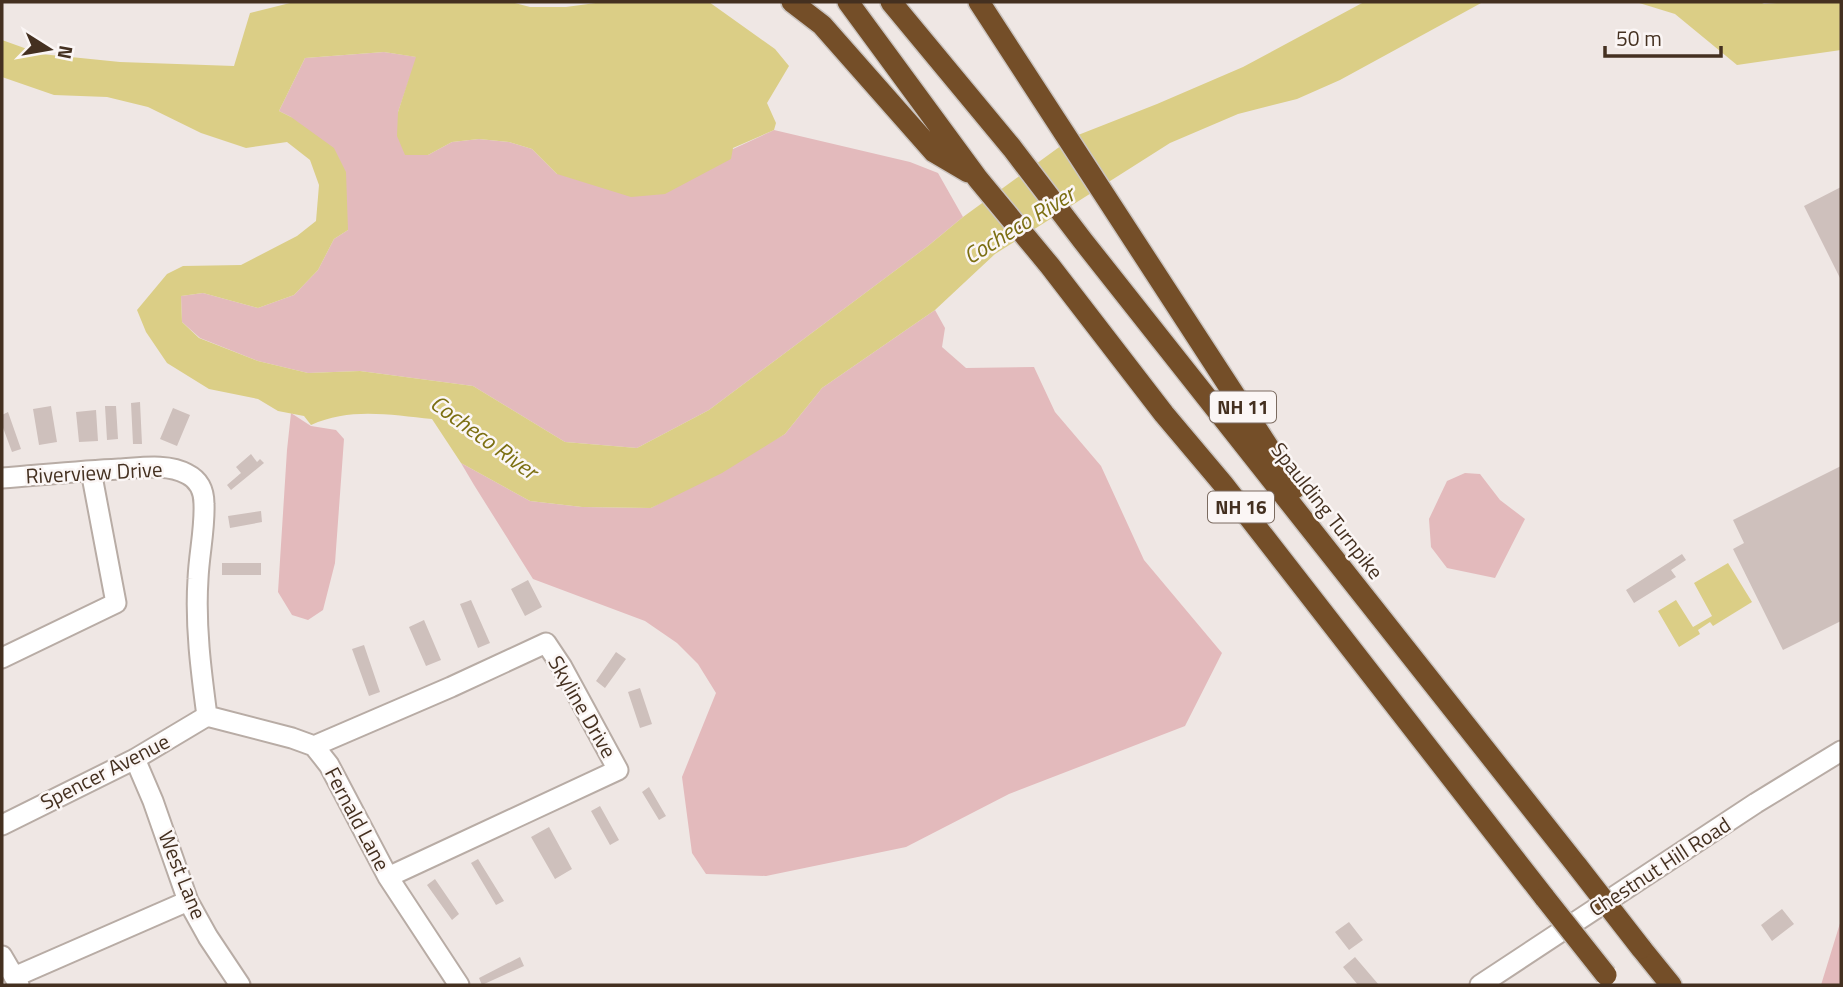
<svg xmlns="http://www.w3.org/2000/svg" width="1843" height="987" viewBox="0 0 1843 987" font-family="'Titillium Web',sans-serif">
	<style>
		.green { fill: #e3babc }
		.water { fill: #dbce86 }
		.building { fill: #cec0bc }
		.lines { fill: none; stroke-linecap: round; stroke-linejoin: round }
		.minor-casing { stroke: #b8aca5; stroke-width: 23 }
		.highway-casing { stroke: #cbc5c1; stroke-width: 24 }
		.minor { stroke: #fff; stroke-width: 19 }
		.highway { stroke: #744e28; stroke-width: 21 }
		.highway-bridge-casing { stroke: #cbc5c1; stroke-width: 24; stroke-linecap: butt }
		.highway-bridge { stroke: #744e28; stroke-width: 21 }
		.labels { text-anchor: middle; stroke-width: 5; stroke-linejoin: round; paint-order: stroke }
		.shield { fill: #fbf6f5; stroke: #7b6b60; stroke-width: 2 }
		.shield-label { font-size: 19px; font-weight: bold; fill: #443020 }
		.street-label { font-size: 21px; fill: #443020; stroke: #fbf6f5 }
		.water-label { font-size: 23px; font-style: italic; fill: #7c6f12; stroke: #fbf6f5 }
	</style>
	<rect width="100%" height="100%" fill="#efe7e4"/>
	<path class="green" d="M384,52L417,57L398,112L428,155L452,142L479,139L509,142L532,149L557,174L733,149L774,130L910,162L938,173L963,217L928,246L709,410L637,448L565,442L473,386L360,371L308,373L258,361L200,338L182,322L181,296L203,293L258,308L294,295L318,270L334,239L348,230L291,117L279,111L305,58Z
		M935,310L945,328L942,347L966,368L1034,367L1055,412L1101,466L1144,560L1222,653L1185,726L1009,794L906,847L766,876L706,874L692,853L682,777L716,693L698,664L677,643L645,621L533,579L474,485L461,463L530,501L582,507L651,508L785,434L822,388Z
		M291,413L311,426L336,430L344,439L335,563L323,610L308,620L292,615L278,592L287,450Z
		M1465,473L1480,474L1500,500L1525,519L1495,578L1447,568L1431,547L1429,519L1447,481Z
		M1841,920V985H1821Z"/>
	<path class="water" d="M294,2H511L530,7H566L603,2H709L775,49L789,66L767,103L776,123L774,130L733,148L731,159L665,194L631,197L557,174L532,149L509,142L479,139L452,142L428,155H405L397,136L398,112L416,57L384,52L305,58L279,111L291,117L334,148L346,172L348,230L334,239L318,270L294,295L258,308L203,293L181,296L182,322L199,338L258,361L308,373L360,371L473,386L565,442L637,448L709,410L928,246L963,217L1073,137L1157,104L1243,67L1364,2H1483L1340,80L1297,99L1238,114L1170,143L995,254L935,310L822,388L785,434L722,473L651,508L582,507L530,501L461,463L432,419C391,415 350,407 311,425L304,416L278,411L258,399L209,389L167,363L146,332L137,310L167,274L183,266L241,265L297,236L316,221L319,185L310,160L287,142L246,148L201,133L148,107L107,97L54,95L2,77V40L41,54L120,62L234,66L250,13Z
		M1636,2H1760L1764,4L1792,2H1841V50L1737,65L1675,14Z
		M1728,563L1752,602L1713,626L1710,622L1698,630L1700,634L1679,647L1658,611L1676,600L1693,627L1712,616L1694,583Z"/>
	<path class="building" d="M1841,187V280L1804,206Z
		M140,402L142,444H133L131,403Z
		M51,406L57,442L39,445L33,409Z
		M105,406H116L118,439L107,440Z
		M173,408L190,415L177,446L160,439Z
		M96,410L98,441L79,442L76,412Z
		M8,412L21,449L12,452L2,425V415Z
		M251,454L257,462L260,459L264,463L231,490L227,485L241,473L236,467Z
		M1841,466V621L1783,650L1733,549L1744,543L1733,520Z
		M261,511L262,522L230,528L228,516Z
		M1682,554L1686,560L1671,570L1676,577L1634,603L1626,590Z
		M222,563H261V575H222Z
		M528,580L542,607L525,616L511,589Z
		M471,600L490,643L478,648L460,604Z
		M424,620L441,660L426,666L409,627Z
		M364,645L380,692L369,696L352,649Z
		M616,652L626,659L605,688L596,681Z
		M640,688L652,724L640,728L628,692Z
		M649,787L666,816L659,820L642,792Z
		M600,806L619,840L610,845L591,811Z
		M549,827L572,869L555,879L531,837Z
		M478,859L504,901L496,905L471,863Z
		M435,879L459,914L452,920L427,885Z
		M1782,909L1794,924L1772,941L1761,925Z
		M1349,922L1363,940L1349,950L1335,932Z
		M520,957L524,966L482,985L479,978Z
		M1355,957L1379,985H1358L1343,967Z"/>
	<g class="lines">
		<defs>
			<path id="minor" d="M2,478C41,475 80,471 119,469C139,468 168,463 187,474C199,480 204,491 204,504C205,529 199,554 198,579C195,625 201,671 207,716
				M2,658L116,603L91,471
				M207,716L292,738L314,746L329,765L388,877L459,985
				M314,746L451,687L546,643L562,667L618,770L388,877
				M135,759L153,801L188,901L208,937L240,985
				M2,825L135,759L207,716
				M2,956L19,985
				M14,977L188,901
				M1480,985L1756,803L1841,751"/>
			<path id="highway" d="M792,2L822,25L934,152L968,172
				M848,2L978,179L1050,266L1164,414L1223,484L1545,898
				M891,2L1012,148L1083,241L1578,867
				M979,2L1295,488
				M1641,948L1671,985"/>
		</defs>
		<use href="#minor" class="minor-casing"/>
		<use href="#highway" class="highway-casing"/>
		<use href="#minor" class="minor"/>
		<use href="#highway" class="highway"/>
		<defs>
			<path id="highway-bridge" d="M1578,867L1641,948
				M1545,898L1606,975"/>
		</defs>
		<use href="#highway-bridge" class="highway-bridge-casing"/>
		<use href="#highway-bridge" class="highway-bridge"/>
	</g>
	<g class="labels">
		<g class="shield">
			<rect x="1210" y="391.5" width="66" height="31" rx="5"/>
			<rect x="1208" y="491.5" width="66" height="31" rx="5"/>
		</g>
		<g class="shield-label">
			<text x="1243" y="414">NH 11</text>
			<text x="1241" y="514">NH 16</text>
		</g>
		<g class="street-label">
			<text transform="translate(94 473) rotate(-3)" y="7">Riverview Drive</text>
			<text transform="translate(1327 511) rotate(52)" y="7">Spaulding Turnpike</text>
			<text transform="translate(582 707) rotate(60)" y="7">Skyline Drive</text>
			<text transform="translate(105 772) rotate(-27)" y="7">Spencer Avenue</text>
			<text transform="translate(357 819) rotate(62)" y="7">Fernald Lane</text>
			<text transform="translate(1660 867) rotate(-33)" y="7">Chestnut Hill Road</text>
			<text transform="translate(182 875) rotate(68)" y="7">West Lane</text>
		</g>
		<g class="water-label">
			<text transform="translate(1019 225) rotate(-32)" y="8">Cocheco River</text>
			<text transform="translate(484 437) rotate(36)" y="8">Cocheco River</text>
		</g>
	</g>
	<rect width="1843" height="987" fill="none" stroke="#443020" stroke-width="7"/>
	<g transform="translate(49 49) rotate(101)" stroke="#fbf6f5" stroke-width="5" paint-order="stroke">
	<path d="M0-5L12 26L0 18L-12 26Z" fill="#443020"/>
	<text y="-10" font-size="19" font-weight="bold" text-anchor="middle" fill="#443020">N</text>
	</g>
	<path d="M1605 46v10h116v-10" fill="none" stroke="#443020" stroke-width="3.5"/>
	<text x="1616" y="46" font-size="21" fill="#443020" stroke="#fbf6f5" stroke-width="5" paint-order="stroke">50 m</text>
</svg>
